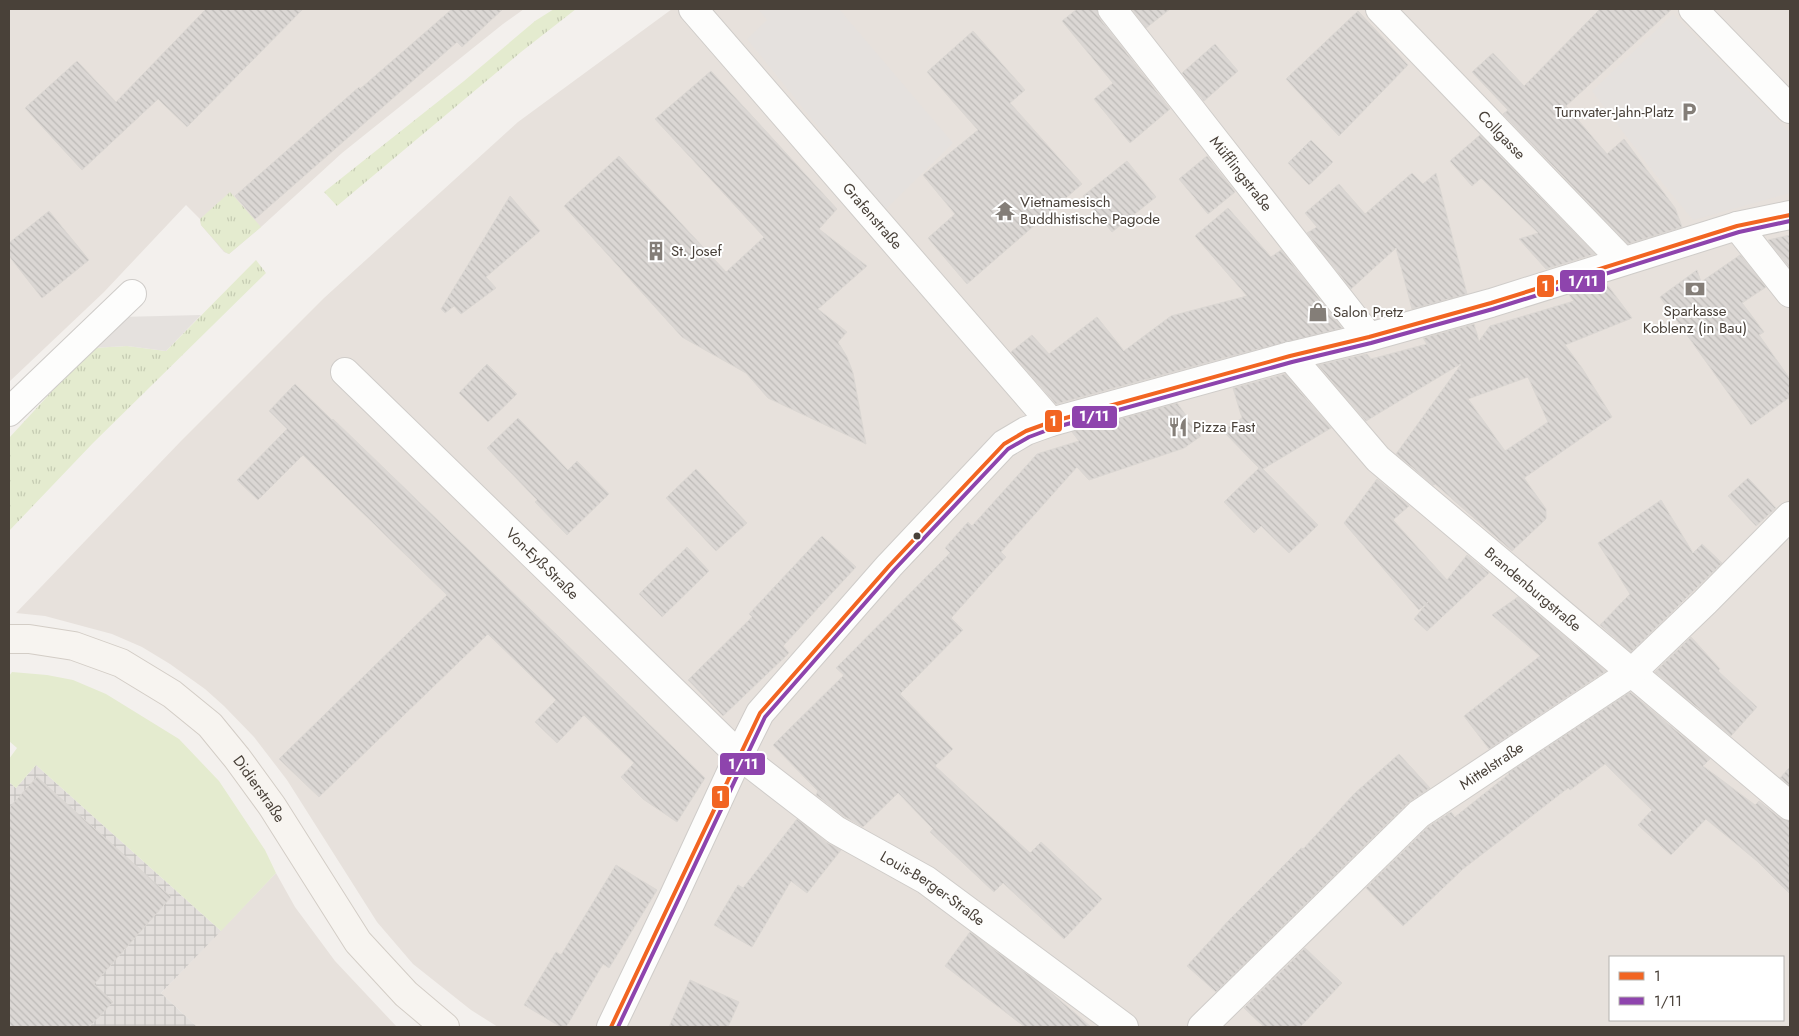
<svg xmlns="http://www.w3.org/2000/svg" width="1799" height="1036" viewBox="0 0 1799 1036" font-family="Jost,sans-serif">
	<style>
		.residential { fill: #e7e1dc; fill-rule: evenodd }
		.industrial { fill: url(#industrial-grid) }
		.grass { fill: url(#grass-tufts) }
		.garden { fill: #e4ebcf }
		.parking { fill: #e5e1de }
		.building { fill: url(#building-back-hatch); stroke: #dbd7d3; fill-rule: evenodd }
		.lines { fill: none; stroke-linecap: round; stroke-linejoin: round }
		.street-casing { stroke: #cfccc9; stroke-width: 30 }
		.secondary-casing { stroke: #d3cdc6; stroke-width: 30 }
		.street { stroke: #fdfdfc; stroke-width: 28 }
		.secondary { stroke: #f7f4f0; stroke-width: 28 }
		.bus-1-casing { stroke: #fff; stroke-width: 8 }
		.bus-2-casing { stroke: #fff; stroke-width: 8 }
		.bus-1 { stroke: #f26522; stroke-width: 4 }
		.bus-2 { stroke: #8e44ad; stroke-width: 4 }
		.bus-dot { fill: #494139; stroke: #fff; stroke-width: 2 }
		.labels { text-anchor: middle; stroke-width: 4; stroke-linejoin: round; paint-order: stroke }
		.poi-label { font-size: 15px; fill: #494139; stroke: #fff; text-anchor: start }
		.street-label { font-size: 15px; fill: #494139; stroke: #fff }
		.line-badge { stroke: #fff; stroke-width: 2 }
		.badge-label { font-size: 14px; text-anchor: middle; font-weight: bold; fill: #fff }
	</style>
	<defs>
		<pattern id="industrial-grid" width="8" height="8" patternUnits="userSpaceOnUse" patternTransform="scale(1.25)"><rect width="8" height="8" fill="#e3dfdc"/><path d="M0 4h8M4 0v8" fill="none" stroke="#c4c1be"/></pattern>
		<pattern id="grass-tufts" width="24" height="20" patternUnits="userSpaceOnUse" patternTransform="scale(1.25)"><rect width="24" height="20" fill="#e4ebcf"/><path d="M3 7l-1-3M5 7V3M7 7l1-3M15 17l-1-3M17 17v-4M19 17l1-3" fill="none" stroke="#c5cbb2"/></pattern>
		<pattern id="building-back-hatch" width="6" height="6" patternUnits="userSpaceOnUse" patternTransform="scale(1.25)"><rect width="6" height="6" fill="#dbd7d4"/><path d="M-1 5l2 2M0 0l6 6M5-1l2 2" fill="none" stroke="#bdbab7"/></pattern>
	</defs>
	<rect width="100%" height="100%" fill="#f3f0ed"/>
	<path class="residential" d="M9,9H524L503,24L342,153L261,227L229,254L224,252L201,225L200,219L186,205L104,292L9,382Z
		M672,9H1790V1027H498L471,1010L413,964L377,922L287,780L254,737L224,706L205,689L170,664L142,647L112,634L45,616L16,613L181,441L324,298L518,122ZM1610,957H1783V1020H1610Z
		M276,873L295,907L335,961L397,1027H197L161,993Z"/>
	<path class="industrial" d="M36,765L221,931L161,993L197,1027H9V782L16,788Z"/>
	<path class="grass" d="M554,9H576L521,52L337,206L324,192L464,81L535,21Z
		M230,192L261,227L229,254L225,252L201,225L200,219Z
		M256,260L266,273L93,443L9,531V438L92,348L127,346L166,351Z"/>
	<path class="garden" d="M12,672L47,675L73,680L106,694L179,739L219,781L265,850L276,873L221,931L36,765L16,788L9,782V759L17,748L9,741V676Z"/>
	<path class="parking" d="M758,9H839L953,143L885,210L747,39L767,20Z
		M1673,14L1790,133V193L1693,220L1654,173L1592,91Z
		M201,315L166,351L127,346L92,348L120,317Z"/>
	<path class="building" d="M206,9H303L187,127L158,99L82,170L25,108L77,61L116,102Z
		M452,9H503L462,47L457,42L255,219L235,196L359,87L360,89Z
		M1077,9H1097L1100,19L1170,109L1130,143L1094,99L1113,83L1062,21Z
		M1132,9H1170L1146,28Z
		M1600,9H1672L1566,106L1607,154L1624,139L1675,208L1682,227L1628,244L1503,114L1508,110L1472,72L1493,53L1524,86Z
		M1358,11L1408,65L1339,136L1286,79Z
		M973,31L1025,90L1010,103L1082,184L967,284L928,238L955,214L923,175L978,130L927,72Z
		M1215,44L1238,71L1204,101L1182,73Z
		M711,71L837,209L819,229L867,266L818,309L847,332L838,342L847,357L853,373L866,444L768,398L746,373L682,337L564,206L619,156L726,272L764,237L655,119Z
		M1480,135L1595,254L1546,269L1519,239L1538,233L1481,178L1472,186L1450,161Z
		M1311,140L1333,162L1309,185L1288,163Z
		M1207,156L1235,192L1208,214L1179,179Z
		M1127,161L1156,197L1112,232L1083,196Z
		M1412,173L1423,184L1436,173L1467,294L1412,309L1396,248L1351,289L1307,233L1317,227L1305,213L1339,184L1365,214Z
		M510,196L540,231L486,277L496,288L461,314L454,306L445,313L441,309Z
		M1228,208L1271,257L1281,250L1342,328L1224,358L1056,404L1011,352L1032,335L1049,354L1097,317L1124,351L1171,316L1247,296L1195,236Z
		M49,211L89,260L42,298L9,256V243Z
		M1790,235V268L1768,240Z
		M1740,255L1766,287L1742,303L1764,332L1759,335L1790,379V397L1751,425L1660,297L1697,270L1701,282Z
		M1606,283L1632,318L1565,345L1582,368L1612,417L1524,478L1546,509V519L1512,551L1435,484L1433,485L1396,454L1462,363L1366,421L1318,365L1367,354L1371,359L1427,344L1423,338L1474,324L1479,341L1490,326L1574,301L1569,295ZM1528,377L1548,422L1505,451L1468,399Z
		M487,364L517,394L488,422L459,393Z
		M1285,374L1331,428L1263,469L1318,525L1289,553L1261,526L1254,533L1224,502L1259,468L1223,431L1242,418L1233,388Z
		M295,384L332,420L333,419L705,778L677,822L643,799L621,777L634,763L584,715L557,743L535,722L556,700L488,634L319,797L279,759L447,595L303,455L258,500L237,480L287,429L269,411Z
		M1177,403L1201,436L1184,448L1089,480L1077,467L1001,552L1006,557L951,618L963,630L900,694L953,749L935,766L1030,853L1041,842L1102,899L1064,939L1003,883L994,892L930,832L933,829L898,793L863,827L845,817L816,795L818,791L773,745L844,675L836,668L950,553L945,548L968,522L972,526L1037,454L1079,441L1072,432Z
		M518,418L568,470L577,461L609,494L567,535L535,502L537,500L487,448Z
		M696,469L747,523L716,551L666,498Z
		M1748,478L1776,508L1756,526L1728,496Z
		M1377,479L1409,506L1393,520L1447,580L1467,555L1489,573L1427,631L1414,619L1428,602L1419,610L1344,523Z
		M1661,500L1693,553L1702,544L1722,563L1631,652L1600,625L1630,594L1598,543Z
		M822,536L856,567L783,646L789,653L723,716L688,680L752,617L749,614Z
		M687,547L709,571L662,617L639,594Z
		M1518,597L1606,671L1489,749L1464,716L1540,656L1492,615Z
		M1691,637L1720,669L1718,671L1757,707L1731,736L1655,672Z
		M1630,692L1710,759L1703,766L1755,805L1759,801L1780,818L1790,821V894L1757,861L1706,819L1671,855L1638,825L1652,810L1605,764L1570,790L1568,788L1463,869L1403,926L1366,888L1429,826L1451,812L1455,817L1509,774L1508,773Z
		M1399,754L1430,788L1408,803L1216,992L1187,966L1229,920L1301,848L1303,849L1355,793Z
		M1790,767V786L1780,778Z
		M37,777L171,897L94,984L113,1002L89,1027H9V808Z
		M797,819L826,842L841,850L807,893L791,881L752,947L714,925L738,885L743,888Z
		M616,865L657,890L609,968L603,964L566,1027H561L524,1005L556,952L561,955Z
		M970,932L1041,984L1091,1027H1025L945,966Z
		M1305,948L1342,983L1300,1027H1264L1244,1008Z
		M690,980L739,1002L728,1027H669Z"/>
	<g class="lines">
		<defs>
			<g id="street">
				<path id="s1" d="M693,9L1051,422"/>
				<path id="s2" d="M1112,9L1369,337"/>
				<path id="s3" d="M1380,9L1623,261"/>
				<path d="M1693,9L1790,109"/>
				<path d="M1737,226L1790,293"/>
				<path id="s4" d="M1290,356L1378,459L1790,806"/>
				<path id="s5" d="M345,372L739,755L836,830L926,880L1124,1027"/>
				<path d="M9,412L132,294"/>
				<path d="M611,1027L671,902L739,755L760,713L889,566L1004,444L1026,431L1051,422L1290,356L1369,337L1491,303L1737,226L1790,215"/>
				<path id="s6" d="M1202,1027L1419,814L1631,673L1705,602L1790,516"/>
			</g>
			<g id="secondary">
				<path id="s7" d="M9,639H29L74,646L121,663L172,694L210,725L237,758L272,806L358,942L406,994L445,1027"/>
			</g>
		</defs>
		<use href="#street" class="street-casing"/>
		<use href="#secondary" class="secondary-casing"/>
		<use href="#street" class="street"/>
		<use href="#secondary" class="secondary"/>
		<defs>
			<path id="bus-1" d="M611,1027L760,713L889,566L1004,444L1026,431L1051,422L1290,356L1369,337L1491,303L1737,226L1790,215"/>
			<path id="bus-2" d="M618,1027L765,717L894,570L1008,449L1029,437L1053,428L1292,362L1371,343L1493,309L1739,232L1790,221"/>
		</defs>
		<use href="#bus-1" class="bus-1-casing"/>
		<use href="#bus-2" class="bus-2-casing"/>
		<use href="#bus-1" class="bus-1"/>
		<use href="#bus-2" class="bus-2"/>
	</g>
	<defs>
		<symbol id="parking-bare" viewBox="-9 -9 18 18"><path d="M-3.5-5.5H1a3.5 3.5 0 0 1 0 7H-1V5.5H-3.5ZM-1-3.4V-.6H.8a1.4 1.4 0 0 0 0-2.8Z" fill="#847e78" stroke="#fff" stroke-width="2.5" paint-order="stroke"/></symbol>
		<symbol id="temple-bare" viewBox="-9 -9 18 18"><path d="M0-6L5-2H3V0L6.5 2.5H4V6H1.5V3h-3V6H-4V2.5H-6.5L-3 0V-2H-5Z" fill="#847e78" stroke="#fff" stroke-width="2.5" paint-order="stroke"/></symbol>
		<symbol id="building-bare" viewBox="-9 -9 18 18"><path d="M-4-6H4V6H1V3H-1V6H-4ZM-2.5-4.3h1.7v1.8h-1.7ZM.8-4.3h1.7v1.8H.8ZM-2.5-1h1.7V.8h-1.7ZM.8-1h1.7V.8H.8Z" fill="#847e78" stroke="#fff" stroke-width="2.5" paint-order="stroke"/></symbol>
		<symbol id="bank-bare" viewBox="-9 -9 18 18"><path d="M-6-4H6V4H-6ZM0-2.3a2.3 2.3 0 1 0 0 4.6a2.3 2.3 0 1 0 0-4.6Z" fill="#847e78" stroke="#fff" stroke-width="2.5" paint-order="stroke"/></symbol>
		<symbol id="shop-bare" viewBox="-9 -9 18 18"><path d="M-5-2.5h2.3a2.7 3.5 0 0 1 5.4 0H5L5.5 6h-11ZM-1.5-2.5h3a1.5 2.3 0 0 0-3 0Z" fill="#847e78" stroke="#fff" stroke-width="2.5" paint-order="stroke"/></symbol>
		<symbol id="restaurant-bare" viewBox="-9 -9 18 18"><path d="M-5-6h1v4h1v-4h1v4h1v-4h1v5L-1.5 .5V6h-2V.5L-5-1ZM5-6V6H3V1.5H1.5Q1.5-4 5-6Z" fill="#847e78" stroke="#fff" stroke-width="2.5" paint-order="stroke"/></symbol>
	</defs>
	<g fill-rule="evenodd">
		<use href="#parking-bare" x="1675" y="98" width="28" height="28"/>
		<use href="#temple-bare" x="991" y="197" width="28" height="28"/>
		<use href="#building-bare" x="642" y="237" width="28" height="28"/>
		<use href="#bank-bare" x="1681" y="275" width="28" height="28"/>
		<use href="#shop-bare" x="1304" y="298" width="28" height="28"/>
		<use href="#restaurant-bare" x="1164" y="413" width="28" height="28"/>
	</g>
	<circle class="bus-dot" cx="917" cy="536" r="4.5"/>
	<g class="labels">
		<g class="poi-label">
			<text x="1674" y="117" text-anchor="end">Turnvater-Jahn-Platz</text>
			<text x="1020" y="207">Vietnamesisch<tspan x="1020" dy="17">Buddhistische Pagode</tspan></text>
			<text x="671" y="256">St. Josef</text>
			<text x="1695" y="316" text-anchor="middle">Sparkasse<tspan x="1695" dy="17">Koblenz (in Bau)</tspan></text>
			<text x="1333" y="317">Salon Pretz</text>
			<text x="1193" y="432">Pizza Fast</text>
		</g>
		<g class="street-label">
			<text dy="5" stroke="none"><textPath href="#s3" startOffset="175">Collgasse</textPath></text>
			<text dy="5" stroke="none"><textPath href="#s2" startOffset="209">Müfflingstraße</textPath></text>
			<text dy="5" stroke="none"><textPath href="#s1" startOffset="274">Grafenstraße</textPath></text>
			<text dy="5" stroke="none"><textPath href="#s5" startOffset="275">Von-Eyß-Straße</textPath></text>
			<text dy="5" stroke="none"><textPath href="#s4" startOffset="338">Brandenburgstraße</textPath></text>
			<text dy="5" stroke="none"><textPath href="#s6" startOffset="391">Mittelstraße</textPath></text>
			<text dy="5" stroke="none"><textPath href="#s7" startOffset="305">Didierstraße</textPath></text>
			<text dy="5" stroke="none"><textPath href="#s5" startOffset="785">Louis-Berger-Straße</textPath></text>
		</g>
	</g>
	<g class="line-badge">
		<rect x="1559" y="269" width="47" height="24" rx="5" fill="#8e44ad"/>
		<rect x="1536" y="274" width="19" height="24" rx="5" fill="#f26522"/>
		<rect x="1071" y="405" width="47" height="24" rx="5" fill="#8e44ad"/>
		<rect x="1044" y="409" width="19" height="24" rx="5" fill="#f26522"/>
		<rect x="719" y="752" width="47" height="24" rx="5" fill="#8e44ad"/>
		<rect x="711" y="785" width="19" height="24" rx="5" fill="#f26522"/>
	</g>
	<g class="badge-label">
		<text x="1583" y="286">1/11</text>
		<text x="1545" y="291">1</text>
		<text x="1094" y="421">1/11</text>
		<text x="1053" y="426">1</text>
		<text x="743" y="769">1/11</text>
		<text x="720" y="801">1</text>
	</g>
	<rect width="1799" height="1036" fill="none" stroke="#494139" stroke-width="20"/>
	<rect x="1609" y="956" width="175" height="65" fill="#ffffff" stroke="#b6b3b0"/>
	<rect x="1619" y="972" width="25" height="8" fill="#f26522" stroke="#b6b3b0"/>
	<text x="1654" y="981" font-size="15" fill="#494139">1</text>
	<rect x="1619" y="997" width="25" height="8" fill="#8e44ad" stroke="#b6b3b0"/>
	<text x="1654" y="1006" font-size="15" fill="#494139">1/11</text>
</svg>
